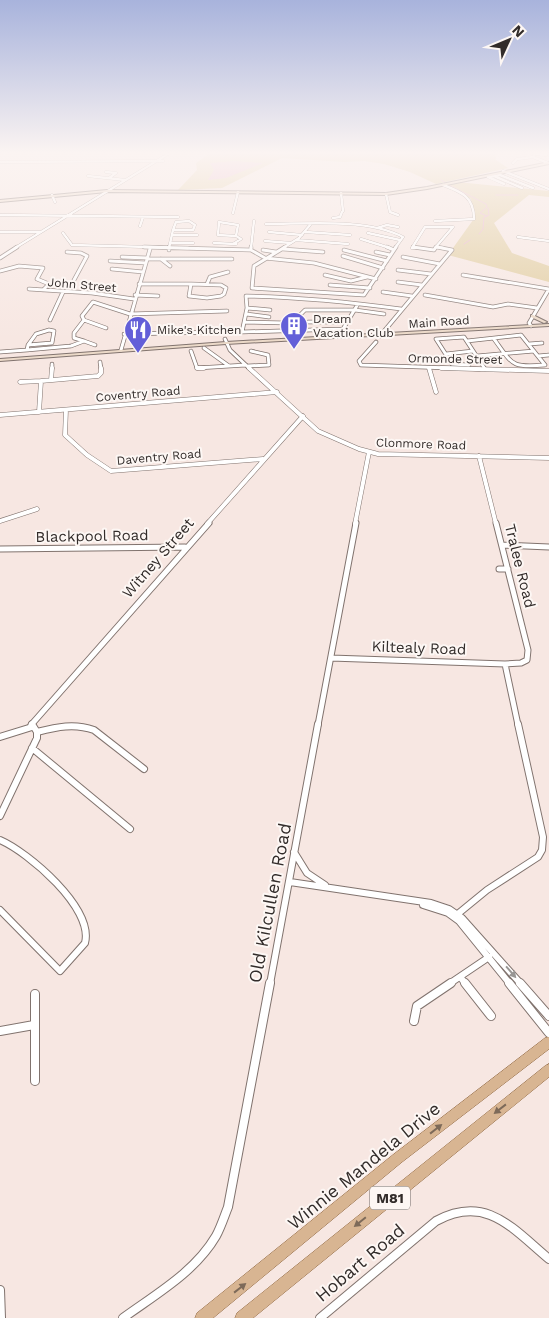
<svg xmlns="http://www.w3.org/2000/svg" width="549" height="1318" viewBox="0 0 549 1318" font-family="'Work Sans',sans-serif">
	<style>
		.green { fill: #e1cda0 }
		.water { fill: #e9b1c9 }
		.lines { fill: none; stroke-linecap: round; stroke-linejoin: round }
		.stream { stroke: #e9b1c9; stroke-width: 1 }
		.street-far5-casing { stroke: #81736e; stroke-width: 3 }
		.street-far4-casing { stroke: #81736e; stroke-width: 4.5 }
		.street-far3-casing { stroke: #81736e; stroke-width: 5 }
		.street-far2-casing { stroke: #81736e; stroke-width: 7 }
		.street-far1-casing { stroke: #81736e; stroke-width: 8 }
		.street-casing { stroke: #81736e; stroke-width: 10 }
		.secondary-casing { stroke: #81736e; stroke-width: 2 }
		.primary-casing { stroke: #8d653f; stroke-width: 1 }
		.street-far5 { stroke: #fff; stroke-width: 2.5 }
		.street-far4 { stroke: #fff; stroke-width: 3 }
		.street-far3 { stroke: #fff; stroke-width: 4 }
		.street-far2 { stroke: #fff; stroke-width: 5 }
		.street-far1 { stroke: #fff; stroke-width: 6 }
		.street { stroke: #fff; stroke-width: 8 }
		.secondary { fill: #ecdac9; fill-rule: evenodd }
		.primary { fill: #d8b592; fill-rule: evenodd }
		.oneway { fill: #989694 }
		.oneway2 { fill: #7d6a59 }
		.labels { text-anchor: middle; stroke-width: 4; stroke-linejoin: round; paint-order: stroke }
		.far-street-label { font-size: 12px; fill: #322c2a; stroke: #fdf7f4 }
		.far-poi-label { font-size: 12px; fill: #322c2a; stroke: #fdf7f4; text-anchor: start }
		.shield { fill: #fdf7f4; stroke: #6f6967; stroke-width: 1 }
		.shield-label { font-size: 14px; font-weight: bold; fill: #322c2a }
		.street-label { font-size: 15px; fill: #322c2a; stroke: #fdf7f4 }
		.near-street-label { font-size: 18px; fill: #322c2a; stroke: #fdf7f4 }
	</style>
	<rect width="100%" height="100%" fill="#f7e7e2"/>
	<path class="green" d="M209,154H495L496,160L508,168L436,184L410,172L384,164L364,161L344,162L282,158L222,188L178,190L197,170L196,163Z
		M457,182L549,191V197L529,195L494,223L512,253L549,266V282L448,255L473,220L471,199L444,185Z"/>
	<path class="water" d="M234,161L263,163L226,178L208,180L214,170L210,163Z"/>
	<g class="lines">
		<path class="stream" d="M441,180L446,183
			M449,185L486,204L487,207L480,213L487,216L484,217L483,229L479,234
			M496,195H518
			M487,216L489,215L488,208
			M464,244L470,240"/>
		<defs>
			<path id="street-far5" d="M536,154L546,155
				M534,155L533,157L548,163
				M0,162L163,161
				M513,163L517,159L533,157
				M503,171L549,189
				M106,172L116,173L109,178
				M88,176L125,180
				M494,176L522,188
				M504,184L488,177L500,175L533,188
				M341,193L343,211
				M386,194L390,212L398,215
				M52,195L55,202
				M233,213L238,192
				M0,215L178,217
				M333,218L340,217L342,212
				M189,221L195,225L193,230H173L176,222Z
				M435,221L474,219C474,197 462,192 443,185
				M219,222L238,225L236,236L218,235Z
				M266,224C307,224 367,218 403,237L395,248
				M140,226L143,217
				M377,228L387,225L398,227
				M0,232H40
				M269,232L302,235
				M306,232L350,235
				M63,233L72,245
				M368,233L400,240
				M172,235H197
				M518,237L549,241
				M361,239L390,248
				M296,240L348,244
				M265,241L291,243
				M170,243H193
				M214,243L236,244
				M233,244L241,239L236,236
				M72,245L188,248
				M437,247L443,248
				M15,248L168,154
				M169,248L173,230
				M251,248L254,221
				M283,248L299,238L310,225
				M415,248H412L425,227H453L435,248"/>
			<path id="street-far4" d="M144,247L251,250L265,258L314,263L376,279
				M285,247L254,266L252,288L364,295L396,247
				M387,247L394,250
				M413,247L434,250L436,247
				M283,249L323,252
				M169,250V247
				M251,250V247
				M263,250L276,252
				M344,250L387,261
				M67,252L81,253L87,256L74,280
				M376,252L390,255
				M343,256L383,268
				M122,257L148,258
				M403,257L440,264
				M0,258L17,247
				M148,259H232
				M161,259L170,266
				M110,261L146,263
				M112,269L143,272
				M398,270L431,274
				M0,271L19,266L43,268L37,279L49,284L43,290
				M325,275L351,281L367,277
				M463,275L549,289
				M398,282L422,285
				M139,284H191
				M191,284L221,285L226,288L224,294L221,296L207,298L189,296Z
				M207,284L210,277L228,272
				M330,285L370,288
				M29,289L92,293L134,299
				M383,292L412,296
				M135,295L158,296
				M425,295L493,307L508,304L537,308
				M358,304L343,329L242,332L247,308L246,296C298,297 349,302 401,309
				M247,308L270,310
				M246,314L269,317
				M301,314L305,310H355L384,314
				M50,320L63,292
				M84,320L106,328
				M245,322L286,323
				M308,322H347
				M531,326L529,323L549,289
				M49,330L54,331L52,343L28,345L36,334Z
				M124,334L223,332
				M380,336L452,250L437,247
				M225,339L230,350L250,369
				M84,341L74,338V333L84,320L82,316L93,302L130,314L227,311
				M467,341L521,335L545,365C511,368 513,365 494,339
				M376,342L359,361L361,365L480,369
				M529,344L542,343
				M204,348L229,366
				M27,350L71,346L84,341L95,345
				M121,350L150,249
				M191,351L197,368L246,365
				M0,352L27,350L28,345
				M446,354L473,351
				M477,356L534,351
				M538,356L549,355
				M100,362L101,369
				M469,365L452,364L436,339L464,337L485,369
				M248,366L269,365L268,355L251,351
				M52,369V364"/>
			<path id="street-far3" d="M197,368H204
				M249,368L318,431L359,449L378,454L549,458
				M429,368L436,392
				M441,368L549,371
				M51,380L52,368
				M41,381L98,376L101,373V368
				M20,382L41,381L39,412
				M66,410L65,435L87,455L111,471L263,459
				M0,415L277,392
				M479,456L496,524
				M0,521L37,509
				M207,524L303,416
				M355,524L369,452"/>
			<path id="street-far2" d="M502,545L549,547
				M0,549L185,547
				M499,569H508
				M331,658L505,664L521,663L527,660L528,650L496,523
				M505,664L518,725
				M31,725L209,523
				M318,725L356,523"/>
			<path id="street-far1" d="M37,732C57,727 74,723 94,730L144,769
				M0,737L32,727
				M32,748L130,829
				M0,816L37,738V732L32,724
				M0,840C28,852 94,908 85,943L60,971L0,910
				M294,852L307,873L325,885
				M290,882L431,903L449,909L462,918L521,984
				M423,905L448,913L459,921L510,984
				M454,917L487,890L538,857L542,850L543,837L518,724
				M460,977L466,984
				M270,984L318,724
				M449,984L489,957"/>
			<path id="street" d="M465,983L491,1016
				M509,983L549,1033
				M520,983L549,1016
				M35,994V1081
				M414,1021L417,1006L451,983
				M0,1031L34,1025
				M0,1290L1,1318
				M123,1318C156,1294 195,1272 216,1236C221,1227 224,1217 228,1207L270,983
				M320,1318L436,1221C486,1194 512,1228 549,1259"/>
			<path id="secondary" d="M549,162V164L427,189L386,195L107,192L0,202V200L107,190L386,193L427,187Z
				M531,315H533L547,322L544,323L531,317Z
				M549,324V326L226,344L0,361V359L226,342Z"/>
			<path id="primary" d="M549,1037V1049L402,1162L213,1318H195L197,1313L394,1154L545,1038Z
				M549,1064V1077L253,1318H235L237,1313L545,1066Z"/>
		</defs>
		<use href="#street-far5" class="street-far5-casing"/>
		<use href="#street-far4" class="street-far4-casing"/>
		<use href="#street-far3" class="street-far3-casing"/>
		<use href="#street-far2" class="street-far2-casing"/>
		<use href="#street-far1" class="street-far1-casing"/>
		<use href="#street" class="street-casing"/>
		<use href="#secondary" class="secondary-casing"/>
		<use href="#primary" class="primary-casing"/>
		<use href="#street-far5" class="street-far5"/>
		<use href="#street-far4" class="street-far4"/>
		<use href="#street-far3" class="street-far3"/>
		<use href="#street-far2" class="street-far2"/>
		<use href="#street-far1" class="street-far1"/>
		<use href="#street" class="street"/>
		<use href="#secondary" class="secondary"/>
		<use href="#primary" class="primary"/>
	</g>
	<defs><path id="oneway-solid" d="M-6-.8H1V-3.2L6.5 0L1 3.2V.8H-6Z" transform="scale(1.25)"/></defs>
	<use class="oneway" href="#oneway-solid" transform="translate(511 972) rotate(49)"/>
	<g class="oneway2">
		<use href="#oneway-solid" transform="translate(500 1109) rotate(142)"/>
		<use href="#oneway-solid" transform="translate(436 1129) rotate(-38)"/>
		<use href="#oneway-solid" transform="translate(360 1222) rotate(141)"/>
		<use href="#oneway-solid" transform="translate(240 1288) rotate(-38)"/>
	</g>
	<linearGradient id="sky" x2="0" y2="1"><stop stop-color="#a8b3dc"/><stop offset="0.45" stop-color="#fbf4f2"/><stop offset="1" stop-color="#fbf4f2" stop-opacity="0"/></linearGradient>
	<rect width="549" height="339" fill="url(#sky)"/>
	<defs>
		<symbol id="building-pin" viewBox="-11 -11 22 30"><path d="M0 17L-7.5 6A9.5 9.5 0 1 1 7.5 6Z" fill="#635fd8" stroke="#fdf7f4"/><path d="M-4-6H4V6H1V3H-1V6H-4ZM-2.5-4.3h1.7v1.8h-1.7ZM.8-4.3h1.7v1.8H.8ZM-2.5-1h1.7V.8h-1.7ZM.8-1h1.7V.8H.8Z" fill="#fff"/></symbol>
		<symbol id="restaurant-pin" viewBox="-11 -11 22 30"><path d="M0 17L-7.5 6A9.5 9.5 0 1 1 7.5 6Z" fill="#635fd8" stroke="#fdf7f4"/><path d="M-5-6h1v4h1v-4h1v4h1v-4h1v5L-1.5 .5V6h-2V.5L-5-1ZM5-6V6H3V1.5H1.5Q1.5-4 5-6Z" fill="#fff"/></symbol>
	</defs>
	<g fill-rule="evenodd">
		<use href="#building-pin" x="278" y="310" width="32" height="43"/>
		<use href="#restaurant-pin" x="122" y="314" width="32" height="43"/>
	</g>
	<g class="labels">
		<g class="far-street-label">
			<text transform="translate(82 285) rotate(5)" y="4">John Street</text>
			<text transform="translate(439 322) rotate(-4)" y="4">Main Road</text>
			<text transform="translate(455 359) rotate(1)" y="4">Ormonde Street</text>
			<text transform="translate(138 394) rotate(-5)" y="4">Coventry Road</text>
			<text transform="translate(421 444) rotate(2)" y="4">Clonmore Road</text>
			<text transform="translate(159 457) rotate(-5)" y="4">Daventry Road</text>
		</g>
		<g class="far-poi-label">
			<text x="313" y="323">Dream<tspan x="313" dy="14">Vacation Club</tspan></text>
			<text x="157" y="334">Mike's Kitchen</text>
		</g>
		<rect class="shield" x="370" y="1186.5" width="40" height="23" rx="4"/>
		<g class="shield-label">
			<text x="390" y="1203">M81</text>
		</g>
		<g class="street-label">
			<text transform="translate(92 536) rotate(-1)" y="5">Blackpool Road</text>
			<text transform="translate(158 558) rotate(-49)" y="5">Witney Street</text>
			<text transform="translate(520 566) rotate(76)" y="5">Tralee Road</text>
			<text transform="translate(419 648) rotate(2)" y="5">Kiltealy Road</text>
		</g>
		<g class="near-street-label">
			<text transform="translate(270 903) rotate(-79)" y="6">Old Kilcullen Road</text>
			<text transform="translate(364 1166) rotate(-39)" y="6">Winnie Mandela Drive</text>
			<text transform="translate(360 1263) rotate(-40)" y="6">Hobart Road</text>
		</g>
	</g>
	<g transform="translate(509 40) rotate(46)" stroke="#fdf7f4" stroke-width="4" paint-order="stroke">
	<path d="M0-4L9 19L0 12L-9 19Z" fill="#322c2a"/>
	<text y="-8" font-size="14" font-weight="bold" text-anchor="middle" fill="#322c2a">N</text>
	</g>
</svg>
